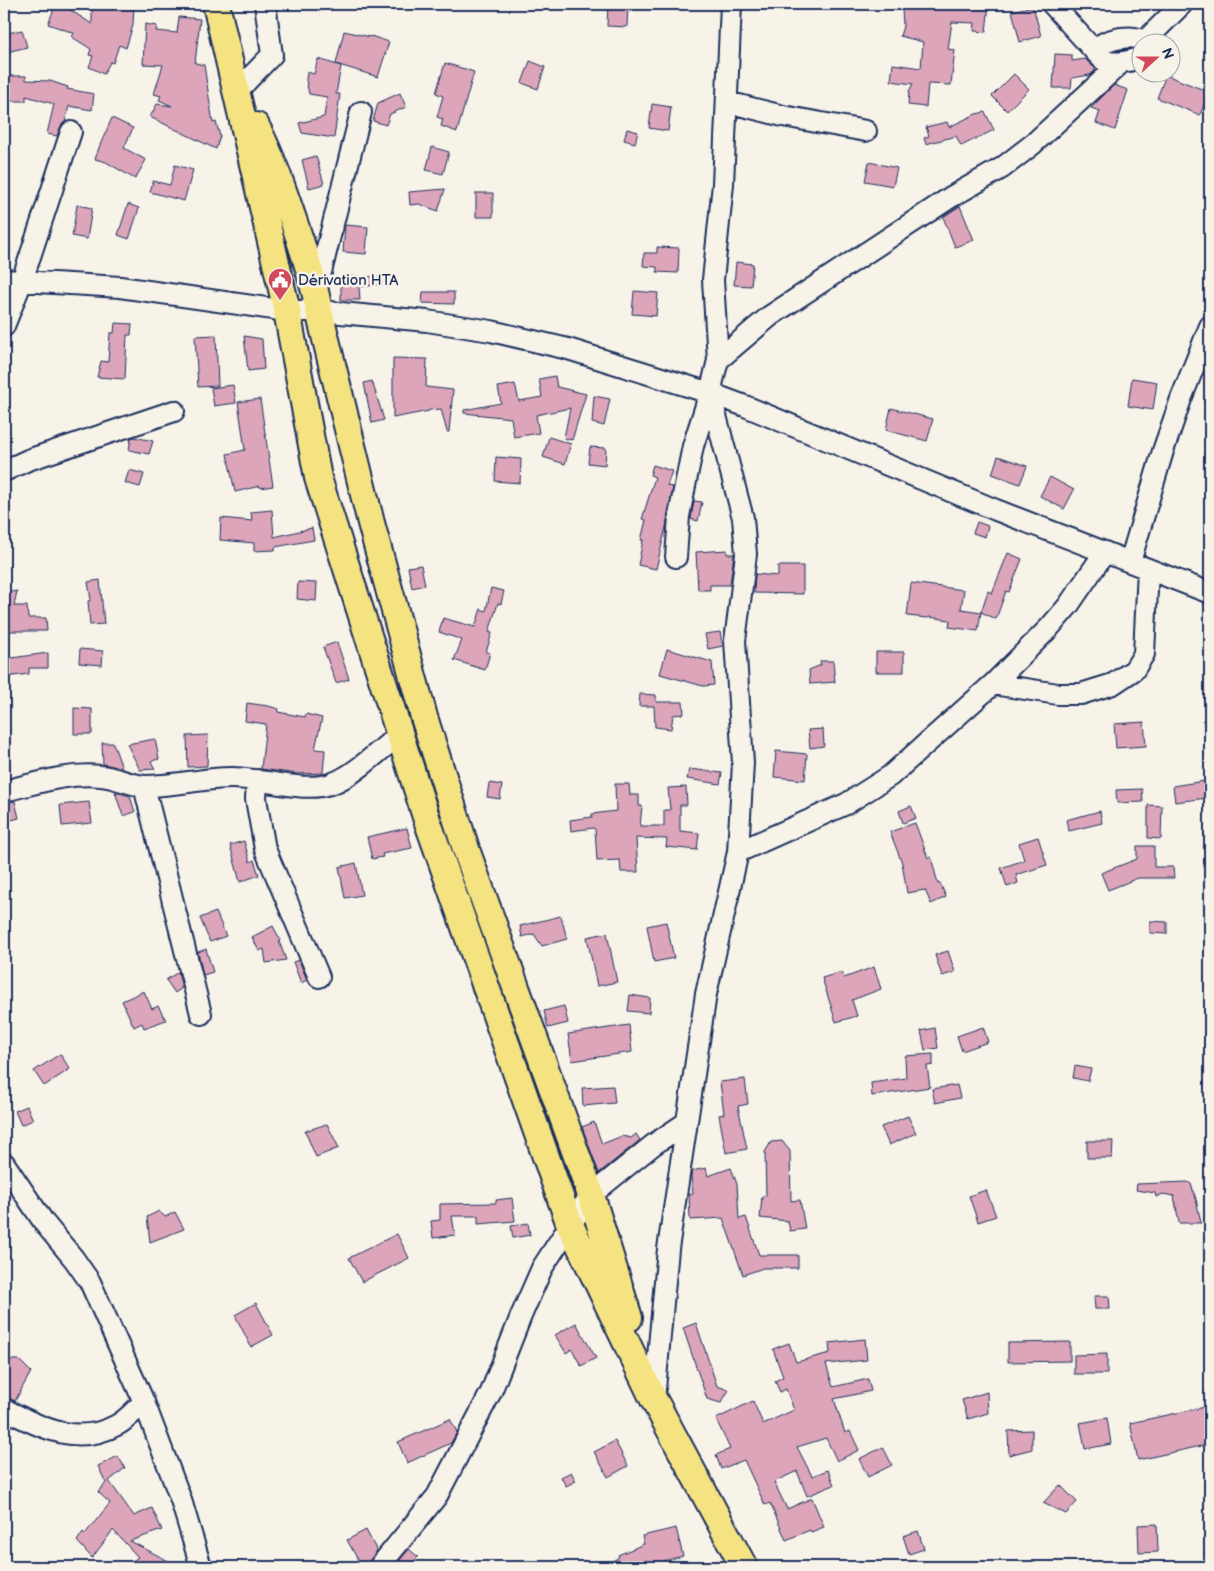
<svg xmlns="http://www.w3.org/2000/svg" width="1214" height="1571" viewBox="0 0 1214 1571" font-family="'Balsamiq Sans',sans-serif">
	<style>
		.building { fill: #dda5b9; stroke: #1b2f5e }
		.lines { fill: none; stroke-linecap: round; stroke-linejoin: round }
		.minor-casing { stroke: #1b2f5e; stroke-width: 24 }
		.major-casing { stroke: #1b2f5e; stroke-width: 30 }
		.minor { stroke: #f7f3e8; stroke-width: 20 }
		.major { stroke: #f5e382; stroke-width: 26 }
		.labels { text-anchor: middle; stroke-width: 5; stroke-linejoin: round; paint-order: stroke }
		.poi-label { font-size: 15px; fill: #1b2f5e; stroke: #f7f3e8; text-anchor: start }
	</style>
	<rect width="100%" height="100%" fill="#f7f3e8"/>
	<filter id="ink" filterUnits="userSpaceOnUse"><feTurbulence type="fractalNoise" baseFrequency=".02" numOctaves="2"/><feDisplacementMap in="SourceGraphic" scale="10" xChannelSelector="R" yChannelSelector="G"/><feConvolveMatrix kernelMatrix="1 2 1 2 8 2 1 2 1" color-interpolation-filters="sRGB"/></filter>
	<g filter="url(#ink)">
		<path class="building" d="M56,4H68L67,8L92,24V4H134L133,25L126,48L119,45L113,63L110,62L104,74L89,67L93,56L89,55L91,49L72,37L74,33L48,24Z
			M608,4H628L627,27L607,26Z
			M944,4H989L986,32L974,31L975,23L952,22L948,49L955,50L951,85L928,84L926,107L908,105L909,91L913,84L891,81L893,64L921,68L923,42L900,36L903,26L902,9L944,7Z
			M1033,6L1041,36L1020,42L1012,11Z
			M179,17L200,19L195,63L204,65L213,123L216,122L220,136L216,149L150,117L157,104L172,106L159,100L161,96L154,94L163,65L143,64L145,24L157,26L156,31L177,33Z
			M22,30L27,47L7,52L4,34Z
			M344,31L370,37L371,36L389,42L378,77L336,64Z
			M1055,54L1072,55V61L1085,59L1095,68V71L1090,75L1072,78L1071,88H1053Z
			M318,59L341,66L336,94H340L334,138L302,133L299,123L324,117L327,97L309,94L306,80L307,72L314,74Z
			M530,61L545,67L538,89L522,83Z
			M445,63L474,72L457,132L441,126L443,119L437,117L443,96L436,93Z
			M1014,74L1029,89L1007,111L992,96Z
			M1166,75L1209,92L1200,115L1157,98Z
			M4,76H26V80L50,81L68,87L67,89L94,94L92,110L69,106L65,122L60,128L57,136L47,134L54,104L26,96V101H4Z
			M1114,85L1128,90L1115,130L1096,123L1100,111L1091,108Z
			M400,93L406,107L390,114L386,125L373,121L378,103Z
			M652,104L671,107L668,131L649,128Z
			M985,112L994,130L961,146L956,136L926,144L924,138L929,136L926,127L947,122L949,127L976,114Z
			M112,118L133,128L124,148L146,160L135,179L106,162L95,159L100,145Z
			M627,129L638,132L635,143L624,140Z
			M432,147L449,152L443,174L426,170Z
			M316,156L324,184L309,188L302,160Z
			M869,162L897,168L893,186L865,181Z
			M175,165L193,170L184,201L150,192L153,181L170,185Z
			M445,189L438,211L419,204L410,205L409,192Z
			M476,193H493V217H476Z
			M128,204L139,208L129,239L118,235Z
			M77,205L92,208L87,239L72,236Z
			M960,206L974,240L955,247L943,217Z
			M345,225L368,227L366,254L343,252Z
			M657,247L679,248L678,273L657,272V267L643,266L644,253H657Z
			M736,262L753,264L751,286L734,285Z
			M341,276L382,277L383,284L359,287L360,300H341Z
			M634,291L658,293L656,316L632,314Z
			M423,292H454V304L422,303Z
			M115,323L132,324L131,335H127L125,379L97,377L101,361L108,362L110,333H114Z
			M216,335L218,386L198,387L195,336Z
			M244,336L262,339L264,369L248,371Z
			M393,358L427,359L426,387L453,390L449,432H447L441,409L429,410V411L393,418Z
			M555,376L557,387L586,394L572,440L564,438L570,408L536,415L539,433L514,437L511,418L464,413V410L501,403L498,387L515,384L519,401L542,397L539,379Z
			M1132,378L1157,382L1153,410L1128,406Z
			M372,381L384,420L372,423L364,383Z
			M233,385L236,403L214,406L211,388Z
			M594,396L610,399L604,426L592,423Z
			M260,399L273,486L261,488L260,486L235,492L227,454L245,450L238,402Z
			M891,408L933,419L927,441L886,430Z
			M134,437L153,441L149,454L129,450L131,438Z
			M549,437L571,444L565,464L543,457Z
			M590,447L606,448L605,465L588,463Z
			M998,456L1027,466L1020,484L992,474Z
			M496,457L521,459L520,483L495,481Z
			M653,465L672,471L667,486L673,487L666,527L656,569L638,565L643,540H641L646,520L642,519L655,477L650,475Z
			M129,470L144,474L140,487L125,483Z
			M1050,477L1074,490L1064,509L1040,496Z
			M694,501L702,502L698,521L691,519Z
			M272,510L274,537L312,528L314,540L275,547V550L254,551V543L220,540L221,518L252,521L251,512Z
			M977,522L988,526L985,537L973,533Z
			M727,550V554H734L730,585H710V590H698L696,552Z
			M1008,553L1022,559L1009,592L1006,591L996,619L981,612L988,591L992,593Z
			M421,565L425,585L412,588L408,567Z
			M778,566H803V594L754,593L755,574L778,576Z
			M100,580L104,624L90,625L88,601L91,600L88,582Z
			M298,582L317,583L316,601L297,599Z
			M911,583L964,590L961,609L981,612L978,631L949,627L950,620L929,617L928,618L907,616Z
			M491,588L504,591L501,604L498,603L489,632L492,633L486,652L490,653L485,670L454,660L462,640L439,632L443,618L475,627L481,609L486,611Z
			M17,591L14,606H27L28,618H46L47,631H4V593Z
			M720,632L723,646L708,649L705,634Z
			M337,642L349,679L336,683L323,647Z
			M80,649L103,651L102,665L79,663Z
			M667,649L712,662L714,685L703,686L660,674Z
			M876,652H904V672H876Z
			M48,653V668H29V674L5,677L4,659Z
			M820,661H833L835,682L810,684L809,670L821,665Z
			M640,694L656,695V702H683L684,714L673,715L671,729L655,727L654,706H639Z
			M247,703L268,706L279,709L278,712L305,717L306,714L322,718L315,749L325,750L323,773L298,774L261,769L266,724L245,721Z
			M74,708L92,709V734H74Z
			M1144,722L1146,746L1116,748L1114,724Z
			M823,729L824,746L810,748L808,730Z
			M208,735L207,766L188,767L187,736Z
			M155,739L159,759L151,761L155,769L140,770L127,744Z
			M102,743H113L122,768L103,764Z
			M776,751L807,754L805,780L774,777Z
			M689,769L722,773L720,784L687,779Z
			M1204,781L1207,798L1175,802L1173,786Z
			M489,783L502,785L500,799L487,797Z
			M615,784H629L630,795H639V806H642L640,826H664V810H670L668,788L686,787L687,805H680V831L699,833L697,850L666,847L667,839L636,838L638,872H621L620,860L597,861L595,829L593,828L571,831L570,820L592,817V814L616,811Z
			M1142,789L1143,802L1117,803L1116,790Z
			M115,792L130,796L135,812L123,816Z
			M15,801L19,818L4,822V803Z
			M89,802L92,823L62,826L60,805Z
			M1148,805L1162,806L1161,839L1148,838Z
			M911,806L916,818L903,823L899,811Z
			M1100,811L1102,823L1069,831L1066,820Z
			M915,823L928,858L931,857L938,884L940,883L946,897L931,904L925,890L907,893L902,863L890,832Z
			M407,828L412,848L382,854L383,857L372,859L367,837Z
			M1038,837L1047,865L1016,875L1018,883L1007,887L1001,868L1024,860L1019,843Z
			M244,841L250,862L254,860L259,875L240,882L230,845Z
			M1137,846H1154V867H1173L1174,878H1138L1108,890L1101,873L1137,859Z
			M356,863L362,895L345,898L339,867Z
			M216,912L226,936L210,942L200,918Z
			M561,916L567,939L542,946L534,934L522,937L520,926Z
			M1150,921L1167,922V934L1150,933Z
			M666,922L674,958L654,962L647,926Z
			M273,926L280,940L279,941L286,960L266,963L264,949L259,951L252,937Z
			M607,933L617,982L597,986L587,937Z
			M206,949L213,972L203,975L198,952Z
			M948,951L955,972L942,976L935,955Z
			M299,960L307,980L301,983L293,962Z
			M874,967L881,989L852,1000L857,1016L836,1022L822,978L842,972L844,978Z
			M178,972L182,988L175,993L166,980Z
			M144,991L152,1009L158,1006L166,1020L144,1028L142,1023L134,1027L122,1001Z
			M630,995L650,998L649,1013L628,1011Z
			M564,1006L568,1023L548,1028L544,1011Z
			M629,1025L632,1052L572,1061L568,1034Z
			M983,1027L988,1042L962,1051L957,1036Z
			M935,1028L938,1048L925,1050L921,1031Z
			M60,1054L70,1069L44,1086L34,1071Z
			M933,1054V1065L927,1066L930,1087L872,1096L871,1083L906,1078L905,1056Z
			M1075,1066L1091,1069L1088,1081L1073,1078Z
			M745,1079L748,1104L738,1106L747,1149L726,1153L719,1115L724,1114L720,1082Z
			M957,1085L960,1098L935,1103L932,1089Z
			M613,1086L615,1103L583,1106L582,1088Z
			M27,1106L33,1120L21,1125L15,1111Z
			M908,1116L916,1133L889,1145L881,1127Z
			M594,1122L602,1144L622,1136L631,1138L636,1134L640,1140L599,1173L582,1127Z
			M327,1124L339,1148L316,1157L305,1131Z
			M782,1141L790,1151L791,1201L800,1200L805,1229L790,1231L788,1221L760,1218L762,1196H766L765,1152L771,1142Z
			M1087,1141H1113L1112,1158H1087Z
			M706,1168L708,1176L731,1168L737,1184L739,1219L746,1217L759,1255H798V1268H763L743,1275L723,1218L690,1220L689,1194H693L691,1177L692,1171Z
			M1188,1182L1191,1184L1196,1199L1201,1223H1179L1174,1196L1163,1194L1156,1197L1155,1193L1136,1190L1137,1184Z
			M986,1190L996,1216L978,1222L969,1196Z
			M512,1198L515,1221L478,1224V1216H452L455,1235L433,1238L431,1221L440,1220V1204L496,1203V1200Z
			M159,1211L165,1217L175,1212L184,1229L150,1242L147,1217Z
			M528,1223L530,1235L513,1238L511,1226Z
			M397,1234L409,1258L362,1282L349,1258Z
			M1094,1296H1109L1110,1309H1095Z
			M256,1303L273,1335L251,1347L235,1315Z
			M576,1323L596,1358L581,1366L572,1349L566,1353L555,1335Z
			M696,1323L717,1386L729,1390L721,1403L707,1399L683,1328Z
			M865,1339L867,1360L826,1364L833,1387L868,1379L871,1391L834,1399L845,1433L850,1431L859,1450L837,1461L826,1438L797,1447L812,1476L828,1470L834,1485L807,1496L797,1471L774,1482L787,1509L812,1498L824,1527L811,1532L810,1530L786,1540L770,1503L765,1505L744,1460L721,1469L716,1455L730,1449L716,1419L753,1401L763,1424L794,1410L786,1389L780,1392L775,1381L783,1377L773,1349L789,1343L796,1362L830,1353L829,1343Z
			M1070,1342V1361L1008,1362V1343Z
			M1107,1354V1374H1074V1355Z
			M4,1360H19L31,1372L15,1401L4,1396Z
			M987,1392L988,1413L968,1419L962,1400Z
			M1210,1406V1444L1138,1460L1130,1423Z
			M1107,1418L1111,1444L1085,1449L1080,1423Z
			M450,1419L457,1432L451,1443L407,1463L398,1442Z
			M1032,1430V1449L1009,1455L1008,1431Z
			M615,1441L628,1466L608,1477L594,1452Z
			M883,1447L892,1465L868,1477L859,1459Z
			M118,1456L125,1468L109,1481L134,1516L152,1508L162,1530L130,1541L180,1567H124L138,1557L113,1530L92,1558L77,1541L83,1532L85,1534L110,1503L98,1492L106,1483L98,1466Z
			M571,1472L576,1481L566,1486L561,1477Z
			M1060,1485L1077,1502L1066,1514L1043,1503Z
			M1157,1524L1158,1552L1139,1553L1138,1525Z
			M676,1528L683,1556L639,1567H603L619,1557L618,1555L644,1544L642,1536Z
			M366,1530L377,1551L370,1560L367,1567H362L347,1540Z
			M918,1531L924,1549L909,1554L903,1536Z
			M409,1549L418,1557L408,1567H394Z"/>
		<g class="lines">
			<defs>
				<path id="minor" d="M1052,4L1100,57
					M1144,42L1182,4
					M1142,57C1129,62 1094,70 1099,46C1109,39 1134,33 1144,42
					M237,91L272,55L265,4
					M727,102L783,116L866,131
					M4,280L120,287L287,311H319L427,321L491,331L568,349L710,393L745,406L996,510L1210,593
					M316,292L361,112
					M4,326L22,281L71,132
					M718,360L770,316L951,197L1002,168L1033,144L1122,62
					M4,471L28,460L174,411
					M1105,552L1068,606L1049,628L993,684L1058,694H1081L1113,684L1134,670L1144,654L1148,569
					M676,557L679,516L693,446L710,393L718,360L713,280L723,184L731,4
					M1130,562L1163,451L1181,399L1210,326
					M257,780L256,799L265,849L319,977
					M144,786L201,1014
					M4,791C34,784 69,772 101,776C115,777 130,785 145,786C174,786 203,778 232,778C262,778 305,794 333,783C355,775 381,749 400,734
					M738,852L846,804L890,776L993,684
					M4,1163L45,1224L74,1259L90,1282L144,1402L181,1500L201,1567
					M654,1400L668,1249L706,994L738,852L743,763L735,641L746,554L743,518L710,393
					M4,1409C41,1427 76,1447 117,1425C127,1420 136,1409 144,1402
					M379,1567L437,1496L491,1392L521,1316L542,1268L570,1225L591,1195L653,1145L687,1122"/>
				<path id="major" d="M216,4L287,311L318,478L426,817L570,1225L654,1400L744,1567
					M256,126C274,161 286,199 299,237C307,262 315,286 319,311L371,523L424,717L467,852L591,1195L629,1318"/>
			</defs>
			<use href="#minor" class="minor-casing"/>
			<use href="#major" class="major-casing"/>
			<use href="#minor" class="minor"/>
			<use href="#major" class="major"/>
		</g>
	</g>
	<defs>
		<symbol id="civic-pin" viewBox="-11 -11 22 30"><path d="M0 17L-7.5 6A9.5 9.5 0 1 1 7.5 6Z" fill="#d1495b" stroke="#f7f3e8"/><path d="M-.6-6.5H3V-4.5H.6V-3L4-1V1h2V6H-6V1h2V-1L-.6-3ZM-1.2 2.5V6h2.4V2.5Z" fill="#fff"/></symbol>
	</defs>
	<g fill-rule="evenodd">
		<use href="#civic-pin" x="266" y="266" width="28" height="38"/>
	</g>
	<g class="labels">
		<g class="poi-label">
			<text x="298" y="285">Dérivation HTA</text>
		</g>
	</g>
	<rect width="1214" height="1571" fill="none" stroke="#f7f3e8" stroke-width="20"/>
	<rect x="10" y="10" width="1194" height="1551" fill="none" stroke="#1b2f5e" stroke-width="2" filter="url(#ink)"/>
	<g transform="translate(1156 58) rotate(69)"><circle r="24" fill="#f7f3e8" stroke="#9fa5b1"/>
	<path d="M0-4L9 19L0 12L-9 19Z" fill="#d1495b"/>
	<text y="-8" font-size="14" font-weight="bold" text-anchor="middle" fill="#1b2f5e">N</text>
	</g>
</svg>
